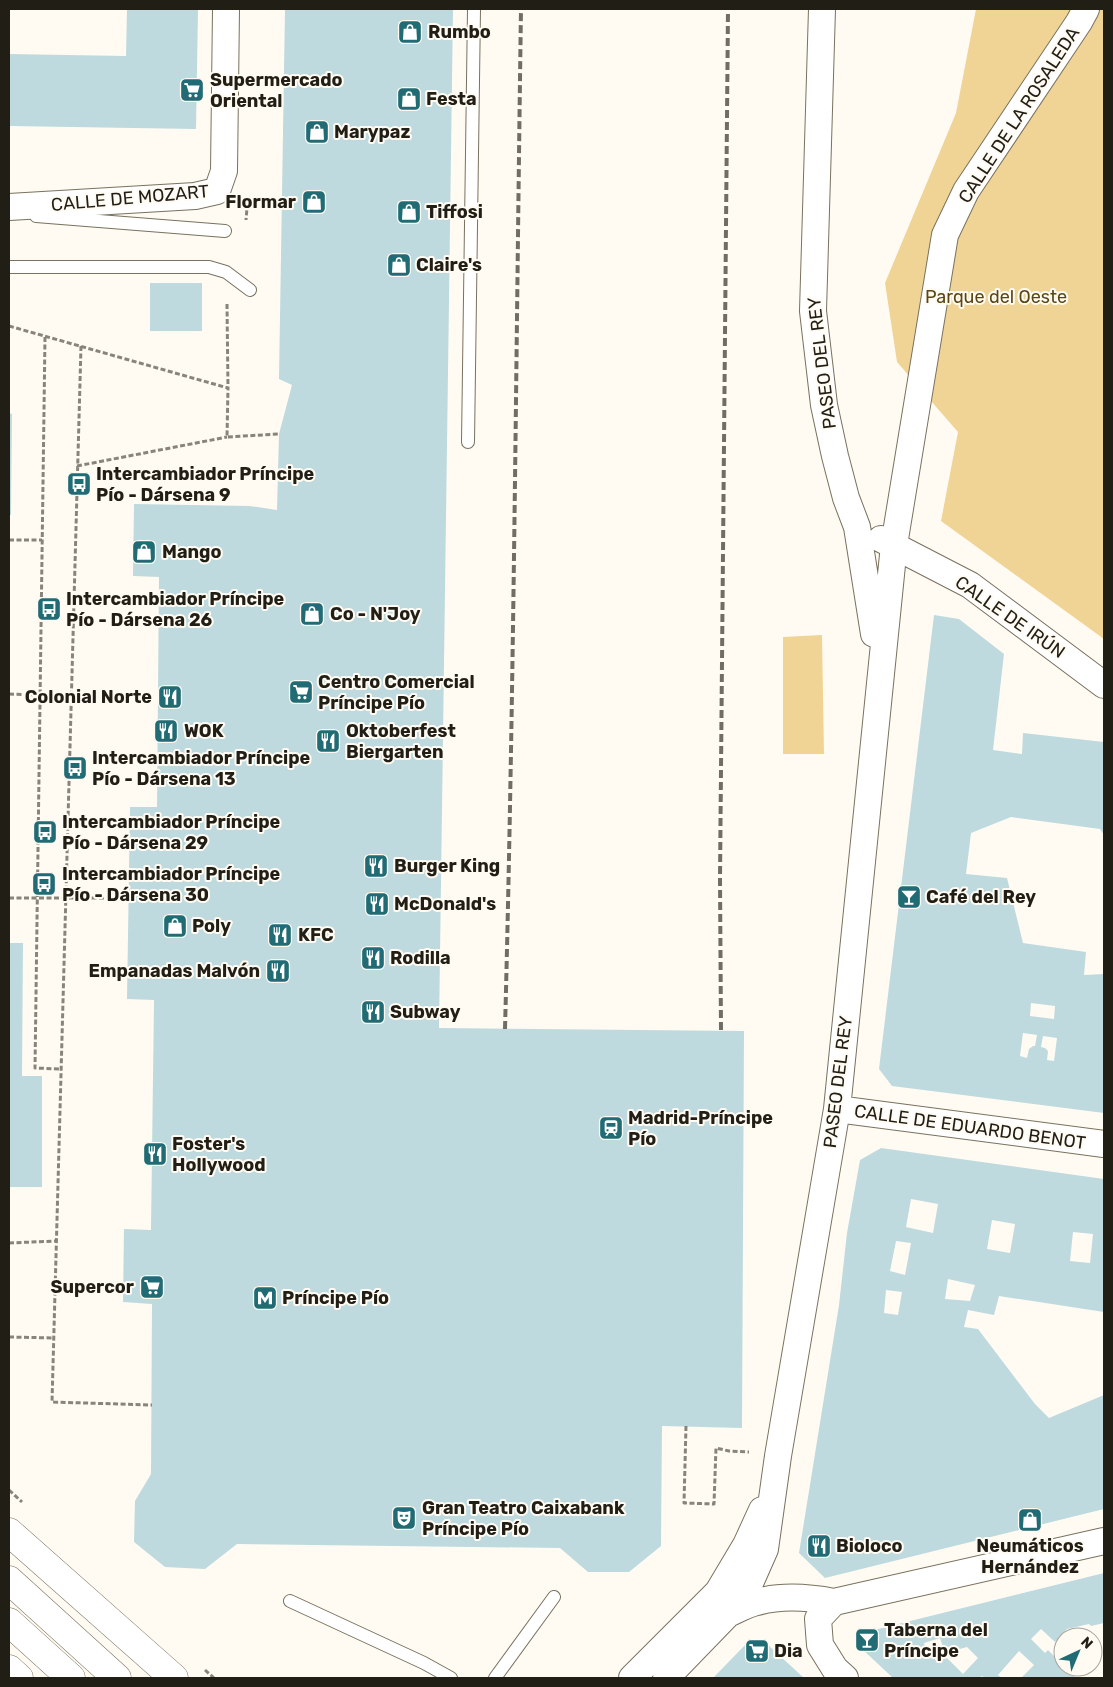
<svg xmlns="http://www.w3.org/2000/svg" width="1113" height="1687" viewBox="0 0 1113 1687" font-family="Rubik,sans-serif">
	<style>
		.green { fill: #f0d496 }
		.building { fill: #bedade; fill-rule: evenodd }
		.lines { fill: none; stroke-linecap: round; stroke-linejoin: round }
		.lane-casing { stroke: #7a715e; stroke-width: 14 }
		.street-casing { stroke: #7a715e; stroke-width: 28 }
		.primary-casing { stroke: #7a715e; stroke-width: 29 }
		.highway-casing { stroke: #7a715e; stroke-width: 29 }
		.path { stroke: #88847c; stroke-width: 3; stroke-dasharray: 5 2.5; stroke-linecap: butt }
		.lane { stroke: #fff; stroke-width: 12 }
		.street { stroke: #fff; stroke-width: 26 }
		.primary { stroke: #fff; stroke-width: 28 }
		.highway { stroke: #fff; stroke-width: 28 }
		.rail { stroke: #706d65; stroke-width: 4; stroke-dasharray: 8 4; stroke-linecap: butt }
		.labels { text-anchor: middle; stroke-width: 4; stroke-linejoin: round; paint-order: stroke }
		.poi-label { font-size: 18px; font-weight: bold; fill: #211e16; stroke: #fffbf3; text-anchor: start }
		.street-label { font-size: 18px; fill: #211e16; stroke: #fffbf3 }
		.park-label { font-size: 18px; fill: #5a4614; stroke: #fffbf3 }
	</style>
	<rect width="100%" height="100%" fill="#fffbf3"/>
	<path class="green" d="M976,9H1104V639L941,521L958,432L897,362L885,283L956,113Z
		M822,635L824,754H783V637Z"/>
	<path class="building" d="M127,9H198L196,129L9,126V54L126,56Z
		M285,9H453L439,1028L744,1031L742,1428L662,1426L661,1546L629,1572H588L560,1548L237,1544L205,1569L165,1567L134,1542L135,1501L151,1474L152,1304L123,1302L124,1229L151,1230L154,1000L127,999L130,807H157L159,577L133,576L134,504L250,506L277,510L279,434L292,385L279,379Z
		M150,283H202V331H150Z
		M9,413L12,414L11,515H9Z
		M934,615L959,619L1004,654L993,750L1022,754L1023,733L1104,742V835L1100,829L1011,817L971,833L966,874L1007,878L1023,943L1086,952L1084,975L1104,974V1113L892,1086L879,1069ZM1031,1003L1055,1006L1054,1019L1030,1016ZM1023,1033L1037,1035L1035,1046H1033L1029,1049L1027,1058L1020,1056ZM1043,1036L1057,1038L1054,1061L1047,1060L1048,1051L1045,1048L1041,1047Z
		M9,943H23L22,1076H42V1187H9Z
		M881,1148L1104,1179V1312L999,1296L994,1315L968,1310L964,1327L978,1329L1035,1404L1049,1418L1104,1395V1509L825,1578L799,1553L839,1305L847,1233L860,1160ZM911,1199L938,1204L933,1233L906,1227ZM992,1220L1015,1224L1010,1253L987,1249ZM1073,1232L1093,1234L1090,1263L1070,1261ZM896,1241L911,1243L905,1275L890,1271ZM948,1279L975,1285L970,1301L945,1299ZM886,1290L902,1292L898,1315L884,1313Z
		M1104,1573V1623L1091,1626L1089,1624L1067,1629L1055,1642L1041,1629L1031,1639L1045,1653L1048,1650L1063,1665V1667H1065L1077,1678H1021L1034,1665L1019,1651L998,1675L1002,1678H985L982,1676L979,1678H893L861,1648L866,1632ZM940,1638L945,1653L967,1647L978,1658L963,1674L946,1657L939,1663L927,1652L924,1643Z
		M746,1644H767L804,1678H713Z"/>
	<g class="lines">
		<defs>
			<path id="lane" d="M36,216L225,231
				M9,267H209L226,272L250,290
				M468,442L474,9
				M290,1601L424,1663L451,1678
				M495,1678L554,1597"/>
			<path id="street" d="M822,9L813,311L824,405L835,456L846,498L857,527L874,634
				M9,207L195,196L217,191L224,171L226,9
				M881,539L970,585L1104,685
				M837,1109L1104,1144
				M834,1602L818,1619L820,1645L835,1669L845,1678
				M728,1614C737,1610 747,1604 757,1602C782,1595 808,1597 834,1602L1104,1541
				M632,1678L718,1592L746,1545L762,1510
				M666,1678L728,1614L750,1583L765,1549L778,1456L837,1109L894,545L945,235L966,191L1079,22L1086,9"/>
			<path id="primary" d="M9,1532L174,1678
				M9,1669L19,1678"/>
			<path id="highway" d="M9,1580L117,1678
				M9,1622L71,1678"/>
		</defs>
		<use href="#lane" class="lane-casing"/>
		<use href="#street" class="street-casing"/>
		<use href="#primary" class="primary-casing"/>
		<use href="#highway" class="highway-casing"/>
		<path class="path" d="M244,204L247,208L246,220
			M227,304L228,388
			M9,326L228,388L227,437L279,434
			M45,337L35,1068L61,1069
			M81,346L52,1402L152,1405
			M77,466L227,437
			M9,540H42
			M9,694L40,695
			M9,898H128
			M9,1243L56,1241
			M9,1337L54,1338
			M686,1426L684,1503L714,1504L716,1448L729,1451L749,1452
			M9,1490L22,1502
			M205,1670L214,1678"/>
		<use href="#lane" class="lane"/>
		<use href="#street" class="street"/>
		<use href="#primary" class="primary"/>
		<use href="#highway" class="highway"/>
		<path class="rail" d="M505,1029C514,689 516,349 521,9
			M721,1030L720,879L728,9"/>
	</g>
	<defs>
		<symbol id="shop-square" viewBox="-11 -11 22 22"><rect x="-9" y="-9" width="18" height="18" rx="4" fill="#206b74" stroke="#fffbf3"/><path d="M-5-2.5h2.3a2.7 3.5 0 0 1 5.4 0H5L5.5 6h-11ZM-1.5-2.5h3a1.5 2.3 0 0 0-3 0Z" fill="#fff"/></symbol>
		<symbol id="supermarket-square" viewBox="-11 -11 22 22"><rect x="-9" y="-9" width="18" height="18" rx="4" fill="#206b74" stroke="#fffbf3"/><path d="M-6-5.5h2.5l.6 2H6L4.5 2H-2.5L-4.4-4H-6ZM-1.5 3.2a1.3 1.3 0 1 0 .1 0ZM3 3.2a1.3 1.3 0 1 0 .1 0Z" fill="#fff"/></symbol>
		<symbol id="bus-square" viewBox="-11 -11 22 22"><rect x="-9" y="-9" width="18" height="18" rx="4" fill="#206b74" stroke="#fffbf3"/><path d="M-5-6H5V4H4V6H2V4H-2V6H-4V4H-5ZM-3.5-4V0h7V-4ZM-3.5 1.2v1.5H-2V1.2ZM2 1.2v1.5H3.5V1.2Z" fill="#fff"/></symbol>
		<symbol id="restaurant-square" viewBox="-11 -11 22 22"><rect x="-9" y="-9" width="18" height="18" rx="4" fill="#206b74" stroke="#fffbf3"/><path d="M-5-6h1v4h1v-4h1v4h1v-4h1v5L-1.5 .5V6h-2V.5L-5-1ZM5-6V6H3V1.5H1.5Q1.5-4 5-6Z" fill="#fff"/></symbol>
		<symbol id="bar-square" viewBox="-11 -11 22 22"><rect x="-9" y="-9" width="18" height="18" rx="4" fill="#206b74" stroke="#fffbf3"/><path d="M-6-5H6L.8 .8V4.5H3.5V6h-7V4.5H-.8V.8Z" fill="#fff"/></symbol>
		<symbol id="station-square" viewBox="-11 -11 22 22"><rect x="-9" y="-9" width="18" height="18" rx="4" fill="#206b74" stroke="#fffbf3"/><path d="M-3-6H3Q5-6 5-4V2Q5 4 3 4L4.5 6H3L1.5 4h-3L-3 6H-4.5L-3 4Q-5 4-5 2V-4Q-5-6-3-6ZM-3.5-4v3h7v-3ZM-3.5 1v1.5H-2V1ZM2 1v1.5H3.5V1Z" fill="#fff"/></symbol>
		<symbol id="metro-square" viewBox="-11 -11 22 22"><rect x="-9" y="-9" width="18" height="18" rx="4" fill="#206b74" stroke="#fffbf3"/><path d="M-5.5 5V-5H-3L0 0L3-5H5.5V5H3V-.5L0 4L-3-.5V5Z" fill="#fff"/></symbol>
		<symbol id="theatre-square" viewBox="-11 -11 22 22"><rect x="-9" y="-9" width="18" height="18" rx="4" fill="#206b74" stroke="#fffbf3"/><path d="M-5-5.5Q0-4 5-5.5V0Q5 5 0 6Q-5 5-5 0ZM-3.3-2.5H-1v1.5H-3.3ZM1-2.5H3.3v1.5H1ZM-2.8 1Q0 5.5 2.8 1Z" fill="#fff"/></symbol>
	</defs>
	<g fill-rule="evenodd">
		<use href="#shop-square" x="396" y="18" width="28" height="28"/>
		<use href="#supermarket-square" x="178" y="76" width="28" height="28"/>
		<use href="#shop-square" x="395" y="85" width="28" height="28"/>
		<use href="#shop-square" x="303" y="118" width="28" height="28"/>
		<use href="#shop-square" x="300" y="188" width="28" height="28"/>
		<use href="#shop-square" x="395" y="198" width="28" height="28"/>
		<use href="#shop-square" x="385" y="251" width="28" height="28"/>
		<use href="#bus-square" x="65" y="470" width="28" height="28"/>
		<use href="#shop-square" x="130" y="538" width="28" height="28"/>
		<use href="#bus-square" x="35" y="595" width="28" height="28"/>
		<use href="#shop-square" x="298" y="600" width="28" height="28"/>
		<use href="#supermarket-square" x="287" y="678" width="28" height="28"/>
		<use href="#restaurant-square" x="156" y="683" width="28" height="28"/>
		<use href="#restaurant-square" x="152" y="717" width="28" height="28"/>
		<use href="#restaurant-square" x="314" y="727" width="28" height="28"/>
		<use href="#bus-square" x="61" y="754" width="28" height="28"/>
		<use href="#bus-square" x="31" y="818" width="28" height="28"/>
		<use href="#restaurant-square" x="362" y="852" width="28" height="28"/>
		<use href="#bus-square" x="30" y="870" width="28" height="28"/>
		<use href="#bar-square" x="895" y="883" width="28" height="28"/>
		<use href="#restaurant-square" x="363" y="890" width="28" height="28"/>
		<use href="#shop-square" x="161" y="912" width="28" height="28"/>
		<use href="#restaurant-square" x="266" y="921" width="28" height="28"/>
		<use href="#restaurant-square" x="359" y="944" width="28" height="28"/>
		<use href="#restaurant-square" x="264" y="957" width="28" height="28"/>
		<use href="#restaurant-square" x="359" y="998" width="28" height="28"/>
		<use href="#station-square" x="597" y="1114" width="28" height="28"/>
		<use href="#restaurant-square" x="141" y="1140" width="28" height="28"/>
		<use href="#supermarket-square" x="138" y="1273" width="28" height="28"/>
		<use href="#metro-square" x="251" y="1284" width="28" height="28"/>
		<use href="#theatre-square" x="390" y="1504" width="28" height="28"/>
		<use href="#shop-square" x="1016" y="1506" width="28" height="28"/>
		<use href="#restaurant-square" x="805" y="1532" width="28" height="28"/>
		<use href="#bar-square" x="853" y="1626" width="28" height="28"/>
		<use href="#supermarket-square" x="743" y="1637" width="28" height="28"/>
	</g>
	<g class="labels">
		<g class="poi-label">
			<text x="428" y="38">Rumbo</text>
			<text x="210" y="86">Supermercado<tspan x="210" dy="21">Oriental</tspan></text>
			<text x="426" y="105">Festa</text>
			<text x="334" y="138">Marypaz</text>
			<text x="296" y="208" text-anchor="end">Flormar</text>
			<text x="426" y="218">Tiffosi</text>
			<text x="416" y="271">Claire's</text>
			<text x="96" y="480">Intercambiador Príncipe<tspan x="96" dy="21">Pío - Dársena 9</tspan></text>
			<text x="162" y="558">Mango</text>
			<text x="66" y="605">Intercambiador Príncipe<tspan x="66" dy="21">Pío - Dársena 26</tspan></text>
			<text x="330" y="620">Co - N'Joy</text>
			<text x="318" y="688">Centro Comercial<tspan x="318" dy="21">Príncipe Pío</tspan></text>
			<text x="152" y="703" text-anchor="end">Colonial Norte</text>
			<text x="184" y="737">WOK</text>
			<text x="346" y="737">Oktoberfest<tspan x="346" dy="21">Biergarten</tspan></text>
			<text x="92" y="764">Intercambiador Príncipe<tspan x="92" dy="21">Pío - Dársena 13</tspan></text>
			<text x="62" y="828">Intercambiador Príncipe<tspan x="62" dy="21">Pío - Dársena 29</tspan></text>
			<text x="394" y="872">Burger King</text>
			<text x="62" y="880">Intercambiador Príncipe<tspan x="62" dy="21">Pío - Dársena 30</tspan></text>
			<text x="926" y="903">Café del Rey</text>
			<text x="394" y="910">McDonald's</text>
			<text x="192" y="932">Poly</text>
			<text x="298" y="941">KFC</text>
			<text x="390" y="964">Rodilla</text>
			<text x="260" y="977" text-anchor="end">Empanadas Malvón</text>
			<text x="390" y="1018">Subway</text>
			<text x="628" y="1124">Madrid-Príncipe<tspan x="628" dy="21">Pío</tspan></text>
			<text x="172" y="1150">Foster's<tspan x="172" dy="21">Hollywood</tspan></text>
			<text x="134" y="1293" text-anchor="end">Supercor</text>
			<text x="282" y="1304">Príncipe Pío</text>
			<text x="422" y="1514">Gran Teatro Caixabank<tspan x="422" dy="21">Príncipe Pío</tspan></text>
			<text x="836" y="1552">Bioloco</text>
			<text x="1030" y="1552" text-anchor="middle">Neumáticos<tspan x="1030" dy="21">Hernández</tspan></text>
			<text x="884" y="1636">Taberna del<tspan x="884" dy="21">Príncipe</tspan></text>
			<text x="774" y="1657">Dia</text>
		</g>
		<g class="street-label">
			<text transform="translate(1019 115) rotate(-57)" y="6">CALLE DE LA ROSALEDA</text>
			<text transform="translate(130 198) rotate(-5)" y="6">CALLE DE MOZART</text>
			<text transform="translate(822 363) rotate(-97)" y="6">PASEO DEL REY</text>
			<text transform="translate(1010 617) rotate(35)" y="6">CALLE DE IRÚN</text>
			<text transform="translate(838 1082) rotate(-83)" y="6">PASEO DEL REY</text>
			<text transform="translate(970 1127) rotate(8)" y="6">CALLE DE EDUARDO BENOT</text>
		</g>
		<g class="park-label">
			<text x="996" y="303">Parque del Oeste</text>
		</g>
	</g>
	<rect width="1113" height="1687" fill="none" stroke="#211e16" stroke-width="20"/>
	<g transform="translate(1078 1652) rotate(44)"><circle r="24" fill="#fffbf3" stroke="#a6a39b"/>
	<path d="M0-4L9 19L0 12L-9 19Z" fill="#206b74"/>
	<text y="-8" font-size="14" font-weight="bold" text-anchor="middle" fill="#211e16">N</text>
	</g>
</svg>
